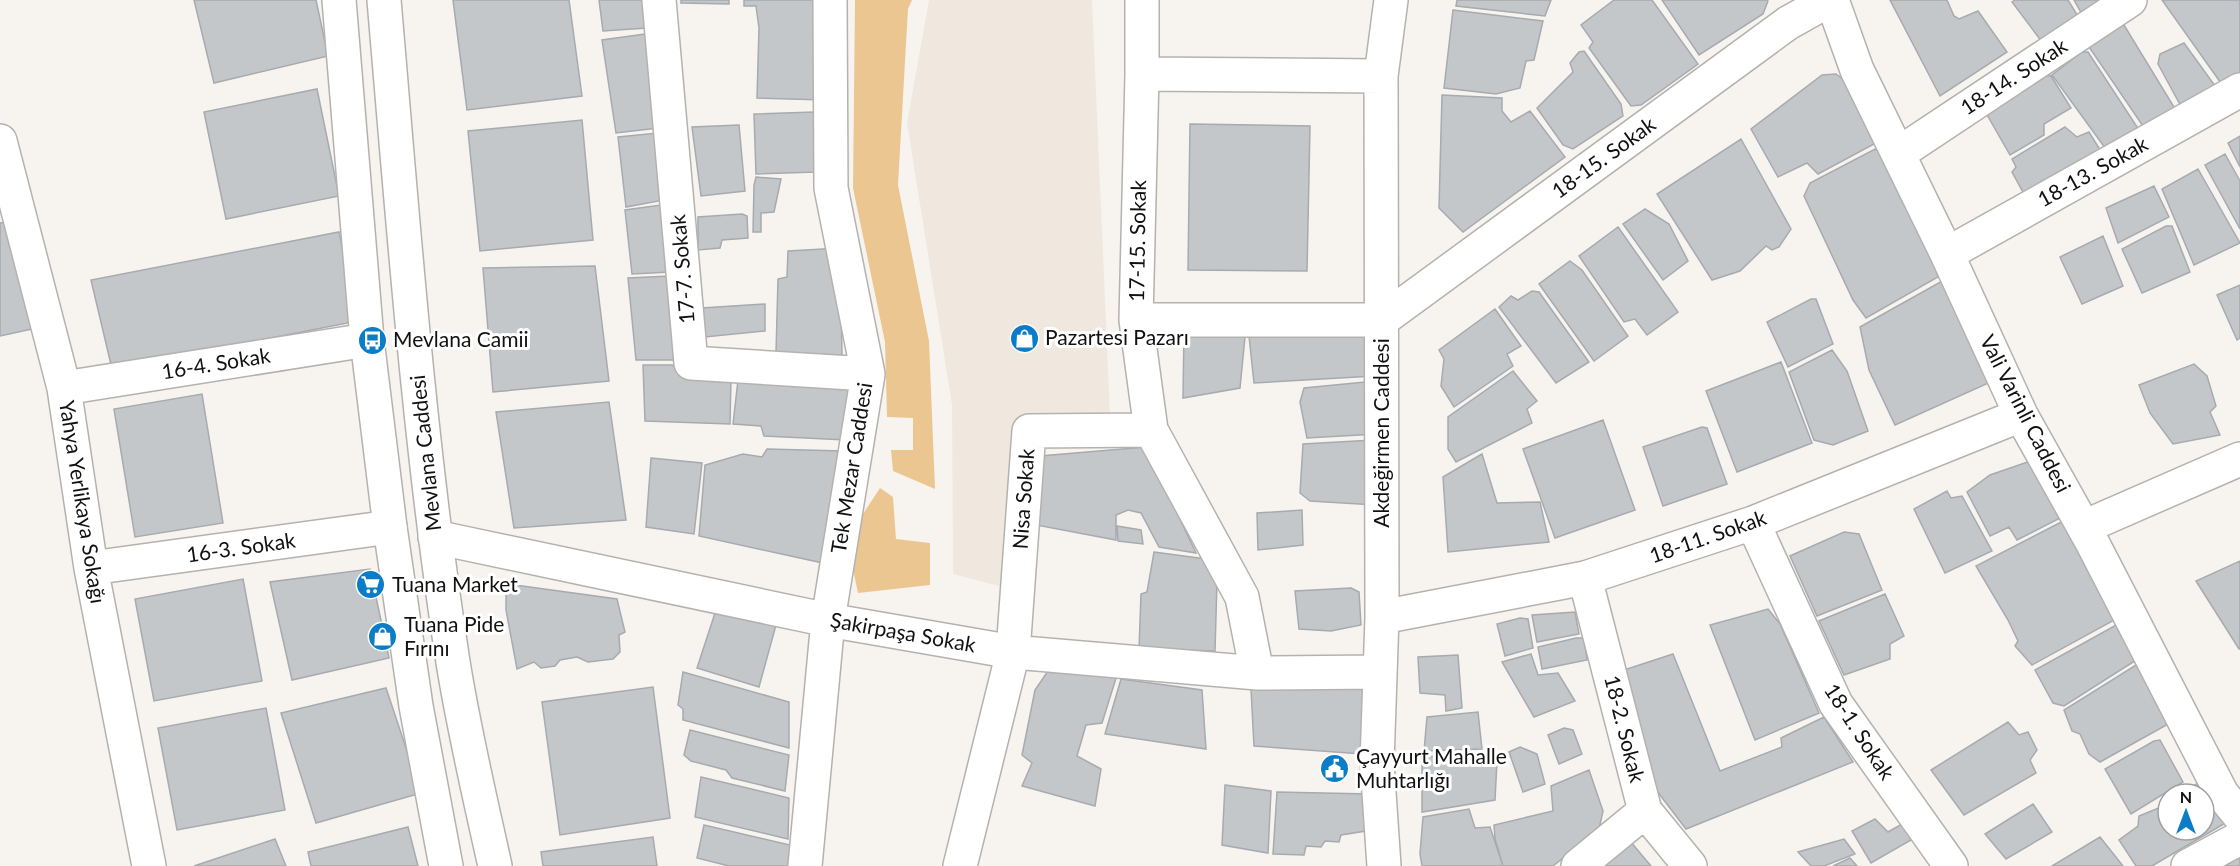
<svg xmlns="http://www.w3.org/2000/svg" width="2240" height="866" viewBox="0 0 2240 866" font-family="Lato,sans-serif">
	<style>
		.built { fill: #f0e8de }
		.green { fill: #ecc691 }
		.building { fill: #c3c7ca; stroke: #a7aaae; stroke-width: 1.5 }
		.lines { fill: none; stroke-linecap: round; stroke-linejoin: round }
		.minor-casing { stroke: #b5b2ae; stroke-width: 36 }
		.major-casing { stroke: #b5b2ae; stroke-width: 36 }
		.minor { stroke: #fff; stroke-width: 33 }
		.major { stroke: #fff; stroke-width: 33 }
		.labels { text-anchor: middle; stroke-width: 6; stroke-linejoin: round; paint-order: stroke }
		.street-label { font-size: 21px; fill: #121110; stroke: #fff }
		.poi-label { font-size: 21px; fill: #121110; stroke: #fff; text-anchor: start }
	</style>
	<rect width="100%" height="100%" fill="#f7f4f0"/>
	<path class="built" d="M929,0H1092L1110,415L1019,416L1006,588L953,574L952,405L907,123Z"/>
	<path class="green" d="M855,0H912L908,9L898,185L929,341L935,489L893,471L891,450H913V418L887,417L885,342L853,188Z
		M880,488L893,497L896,539L930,543V585L858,593L851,560L861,517Z"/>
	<path class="building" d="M194,0H316L328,56L214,83Z
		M453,0H569L582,96L467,110Z
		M599,0H645L647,28L603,31Z
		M681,0H729V4L681,3Z
		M744,0H822L825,100L757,98L759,28L756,6H744Z
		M1457,0H1551L1545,16L1456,6Z
		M1614,0H1652L1698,64L1641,105L1631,106L1589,48L1593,42L1581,25Z
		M1662,0H1767L1768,1L1763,14L1699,55Z
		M1890,0H1947L1954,16L1959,19L1978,11L2007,52L1940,96Z
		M2015,0H2068L2079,18L2042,42L2012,2Z
		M2074,0H2104L2083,16Z
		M2162,0H2240V77L2223,86Z
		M1453,10L1543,21L1534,60L1526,61L1520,88L1496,94L1444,88Z
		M2119,25H2124L2177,112L2147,132L2087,44Z
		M645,34L651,37L658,128L616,133L602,40Z
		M2184,43L2218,90L2183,110L2158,64L2160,54Z
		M1584,51L1621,104L1623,116L1573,149L1563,145L1537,108L1573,72L1570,63L1579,52Z
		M2082,52H2088L2141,133L2108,152L2052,75Z
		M1836,74L1846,81L1876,143L1818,174L1807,163L1778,177L1751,129L1822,75Z
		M2044,75L2051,76L2071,108L2044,124V135L2010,155L1986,113Z
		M317,89L339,196L226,219L204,112Z
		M1442,95L1502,98V111L1511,122L1530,111L1565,157L1463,232L1439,208Z
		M814,112L820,146L816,172L756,174L754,114Z
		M582,120L593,240L480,251L468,131Z
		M1190,124L1310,126L1307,271L1188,270Z
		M739,125L745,191L701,196L692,127Z
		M2065,127L2077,137L2089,132L2102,153L2024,194L2012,172L2016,167L2012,159Z
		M658,133L664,200L626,207L618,137Z
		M2240,136V167L2228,143Z
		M1741,139L1791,229L1779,247L1772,250L1766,246L1740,271L1712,280L1657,194Z
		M1875,149L1887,156L1940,265L1936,269L1938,277L1866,318L1853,300L1804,196L1810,183Z
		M2225,154L2240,181V229L2205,165Z
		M2198,169L2240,243L2194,265L2162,189Z
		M756,177L781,179L774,212L761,213V232H753L754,185Z
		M2154,186L2169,217L2118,243L2106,208Z
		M661,205L670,272L632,274L625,210Z
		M1645,209L1669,224L1688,261L1663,280L1623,224Z
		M742,214L747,216L748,238L722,240L720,248L698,250V217Z
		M10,221L37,328L0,336V223Z
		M2166,226H2172L2190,272L2142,293L2122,249Z
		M1618,227L1678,312L1647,335L1635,319L1624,322L1579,256Z
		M339,232L358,321L112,369L91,280Z
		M2103,236L2123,286L2082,304L2060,257Z
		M840,248L842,355L776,353L778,279L787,277L788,251Z
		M1570,261L1582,270L1628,336L1594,361L1539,284Z
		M595,266L609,381L493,392L483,268Z
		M670,276L675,360H636L628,278Z
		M1944,280L1993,381L1895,425L1869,370L1860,327Z
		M2240,285V338L2237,340L2217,295Z
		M1532,291L1539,292L1589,362L1556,383L1499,307L1511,296L1518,300Z
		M1811,299H1816L1833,344L1788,367L1767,322Z
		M765,304V331L705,337L702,308Z
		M1495,309L1521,346L1507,354L1513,366L1454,407L1441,386L1444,359L1439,350Z
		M1371,330L1374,376L1254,383L1249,336Z
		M1184,331L1245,337L1240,388L1183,398Z
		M1832,350L1847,371L1868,431L1833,445L1814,440L1789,372Z
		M1781,362L1812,443L1737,472L1706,391Z
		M2194,364L2207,376L2216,406L2210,412L2220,435L2173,444L2150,413L2139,385Z
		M643,365H672L684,375L731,379L730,424L645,421Z
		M1513,371L1537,401L1527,409L1532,423L1456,462L1448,449V417Z
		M738,380L850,386L846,440L764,436L761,426L733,424Z
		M1375,381L1377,434L1307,438L1300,402L1304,388Z
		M202,394L223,523L135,537L114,409Z
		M609,402L626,520L514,528L496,412Z
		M1603,420L1635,510L1555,538L1523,449Z
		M1702,427L1707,428L1727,484L1663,506L1643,447Z
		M1373,440L1375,505L1310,501L1300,493L1303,444Z
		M1146,447L1196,553L1159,547L1141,513L1128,510L1116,515V540L1036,525L1040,456Z
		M767,449L843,451L823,563L699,536L705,465L743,454L762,457Z
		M1482,454L1497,503L1540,502L1549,542L1448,552L1443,477Z
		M2042,457L2070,513L2017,540L2009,527L1990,536L1967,492L1990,475Z
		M651,458L702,463L694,534L646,527Z
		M1947,491L1951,498L1962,496L1992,551L1945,573L1914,509Z
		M1302,510L1303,545L1258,550L1257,513Z
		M2069,518L2118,618L2032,665L2015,646L2018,641L2008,620L1976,566Z
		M1117,526L1141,530L1143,544L1118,541Z
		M1844,532L1859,534L1882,590L1817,616L1790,556Z
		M1154,552L1206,559L1217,581L1215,651L1139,649L1141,594L1147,592Z
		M2240,561V649H2239L2196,581Z
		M370,569L389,658L292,680L270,582Z
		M243,579L262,681L154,701L135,599Z
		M515,585L617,599L625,632L619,635L620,652L613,659L588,662L577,657L560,660L555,666L541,668L534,662L517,669L506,610V587Z
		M1351,588L1359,592L1361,625L1331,631L1299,629L1295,591Z
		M1885,594L1904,636L1890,644V659L1844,675L1819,621Z
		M717,607L776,625L759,687L697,668Z
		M1768,609L1780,624L1819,713L1755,740L1710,625Z
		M1575,612L1579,634L1537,642L1532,615Z
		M1520,618L1528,619L1533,648L1505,656L1497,624Z
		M2118,624L2141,657L2064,706L2053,703L2035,670Z
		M1576,638H1584L1587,660L1542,669L1538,647Z
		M1531,654L1538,675L1558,673L1575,701L1534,717L1502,662Z
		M1673,654L1720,771L1782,747L1781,738L1824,717L1853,762L1686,829L1650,782L1621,671Z
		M1458,655L1462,708L1446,711L1445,695L1420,693L1418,657Z
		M2144,660L2179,718L2100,762L2089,754L2080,734L2072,731L2064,710Z
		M1050,668L1117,675L1102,723L1086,725L1077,756L1101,769L1095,806L1022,786L1032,763L1022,755L1035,690Z
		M683,672L789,702V748L683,720V709L678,705Z
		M1121,679L1202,690L1206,749L1105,734Z
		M1363,680L1362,754L1254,746L1251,689Z
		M653,687L670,818L560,835L542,702Z
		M386,688L421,793L316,823L281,713Z
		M266,708L285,810L177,830L158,728Z
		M1478,712L1482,749L1424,751L1427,717Z
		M2008,722L2019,735L2028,732L2037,750L2030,760L2036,773L1964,815L1931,770Z
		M1564,728L1573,730L1582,754L1559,764L1548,735Z
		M690,730L789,755L785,791L732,778L726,770L691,761L684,755Z
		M2160,740L2183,782L2131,814L2105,769L2154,741Z
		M1520,747L1537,754L1545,784L1523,792L1509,752Z
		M1489,753L1490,760L1497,761L1495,800L1422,812V757Z
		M1589,770L1603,811L1599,829L1553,866H1503L1495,839L1494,825L1553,811L1551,786Z
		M701,777L789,798L788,839L695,817Z
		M2205,778L2234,818L2152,866H2136L2119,840L2138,826L2139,816L2168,804V830H2204V794H2182Z
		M1225,785L1271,791L1268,853L1222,845Z
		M1277,792L1369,794L1366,831L1341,835L1339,842L1325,841L1321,847L1306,846L1304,855L1273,854Z
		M2033,804L2052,832L2006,859L1985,834Z
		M1469,809L1475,828L1490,827L1503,866H1422L1420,854L1423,817Z
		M1875,819L1888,832L1902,824L1911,840L1871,863L1852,831Z
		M704,825L790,845V866H729L697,858Z
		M408,827L418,866H311L308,852Z
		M653,837L657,866H543L541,852Z
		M2100,837L2123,866H2052Z
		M275,839L286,866H194Z
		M1844,839L1855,854L1824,866H1811L1798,852Z
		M1630,841L1651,866H1600Z
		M2240,853V866H2218Z
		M1850,858L1857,866H1833Z"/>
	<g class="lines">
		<defs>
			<path id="minor" d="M659,0L691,363L868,374
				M1142,0V74L1136,320L1151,430L1242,597L1257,673
				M1832,0L1857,70L1947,254L2021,415L2092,542L2222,794L2240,816
				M1142,74L1381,76
				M0,141L64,388L91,568L149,866
				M1898,154L2130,0
				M1947,254L2240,90
				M1136,320H1382L1788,23L1829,0
				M64,388L367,340
				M1753,523L1836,704L1951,866
				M2084,527L2240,459
				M435,537L828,620L1013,652L1257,673L1379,672
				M91,568L390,527
				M1585,578L1645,811L1690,866
				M1382,617L1585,578L1753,523L2021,415
				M805,866L828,620L868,374L831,188L830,0
				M960,866L1013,652L1029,431L1151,430
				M1384,866L1377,763L1382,617L1381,76L1391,0
				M1578,866L1645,811
				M2188,866L2240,838"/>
			<path id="major" d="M339,0L367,340L390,527L416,706L446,866
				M384,0C403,221 419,443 453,662C464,731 480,798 495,866"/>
		</defs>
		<use href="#minor" class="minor-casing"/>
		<use href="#major" class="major-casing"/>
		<use href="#minor" class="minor"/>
		<use href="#major" class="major"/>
	</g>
	<defs>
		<symbol id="shop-disc" viewBox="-11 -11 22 22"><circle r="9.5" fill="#0a7dc6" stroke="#fff"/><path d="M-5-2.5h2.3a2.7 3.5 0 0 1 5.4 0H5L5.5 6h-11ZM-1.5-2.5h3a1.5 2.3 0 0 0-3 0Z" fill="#fff"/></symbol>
		<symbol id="bus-disc" viewBox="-11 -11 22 22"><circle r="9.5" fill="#0a7dc6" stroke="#fff"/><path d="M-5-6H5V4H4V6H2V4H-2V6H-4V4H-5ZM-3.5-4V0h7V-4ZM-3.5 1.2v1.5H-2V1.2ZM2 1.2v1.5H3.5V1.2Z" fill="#fff"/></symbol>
		<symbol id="supermarket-disc" viewBox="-11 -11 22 22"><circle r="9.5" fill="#0a7dc6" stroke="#fff"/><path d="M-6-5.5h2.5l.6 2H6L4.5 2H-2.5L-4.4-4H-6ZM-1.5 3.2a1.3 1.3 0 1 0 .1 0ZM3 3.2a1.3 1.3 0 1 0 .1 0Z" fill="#fff"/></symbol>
		<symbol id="civic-disc" viewBox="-11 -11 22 22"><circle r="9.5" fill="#0a7dc6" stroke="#fff"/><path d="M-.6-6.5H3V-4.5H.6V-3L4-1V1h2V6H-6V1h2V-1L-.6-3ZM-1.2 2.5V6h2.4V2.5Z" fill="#fff"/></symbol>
	</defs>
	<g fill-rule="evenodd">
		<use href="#shop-disc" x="1008" y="322" width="33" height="33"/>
		<use href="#bus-disc" x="356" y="324" width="33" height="33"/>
		<use href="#supermarket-disc" x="354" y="568" width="33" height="33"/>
		<use href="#shop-disc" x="366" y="620" width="33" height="33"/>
		<use href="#civic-disc" x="1318" y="752" width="33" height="33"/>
	</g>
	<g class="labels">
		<g class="street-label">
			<text transform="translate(2014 77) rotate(-33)" y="7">18-14. Sokak</text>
			<text transform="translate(1604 158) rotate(-36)" y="7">18-15. Sokak</text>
			<text transform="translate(2093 172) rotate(-29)" y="7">18-13. Sokak</text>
			<text transform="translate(1138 241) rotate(-89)" y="7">17-15. Sokak</text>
			<text transform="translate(683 269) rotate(-95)" y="7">17-7. Sokak</text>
			<text transform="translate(216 364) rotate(-9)" y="7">16-4. Sokak</text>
			<text transform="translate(2025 414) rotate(63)" y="7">Vali Varinli Caddesi</text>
			<text transform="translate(1382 433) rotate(-90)" y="7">Akdeğirmen Caddesi</text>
			<text transform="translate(426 453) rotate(-96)" y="7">Mevlana Caddesi</text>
			<text transform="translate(852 468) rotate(-81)" y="7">Tek Mezar Caddesi</text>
			<text transform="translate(1024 499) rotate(-86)" y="7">Nisa Sokak</text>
			<text transform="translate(82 502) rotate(81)" y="7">Yahya Yerlikaya Sokağı</text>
			<text transform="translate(1708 537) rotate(-19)" y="7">18-11. Sokak</text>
			<text transform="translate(241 548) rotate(-8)" y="7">16-3. Sokak</text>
			<text transform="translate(903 633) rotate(10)" y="7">Şakirpaşa Sokak</text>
			<text transform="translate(1624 729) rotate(76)" y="7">18-2. Sokak</text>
			<text transform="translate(1859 732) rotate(57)" y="7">18-1. Sokak</text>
		</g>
		<g class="poi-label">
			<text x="1045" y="345">Pazartesi Pazarı</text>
			<text x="393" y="347">Mevlana Camii</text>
			<text x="392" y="592">Tuana Market</text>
			<text x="404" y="632">Tuana Pide<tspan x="404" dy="24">Fırını</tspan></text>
			<text x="1356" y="764">Çayyurt Mahalle<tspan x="1356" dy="24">Muhtarlığı</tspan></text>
		</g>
	</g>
	<g transform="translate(2186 812)"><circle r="28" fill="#ffffff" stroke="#a0a09f" stroke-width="1.5"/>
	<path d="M0-4.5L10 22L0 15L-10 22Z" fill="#0a7dc6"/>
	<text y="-9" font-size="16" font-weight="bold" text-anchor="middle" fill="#121110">N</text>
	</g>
</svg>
